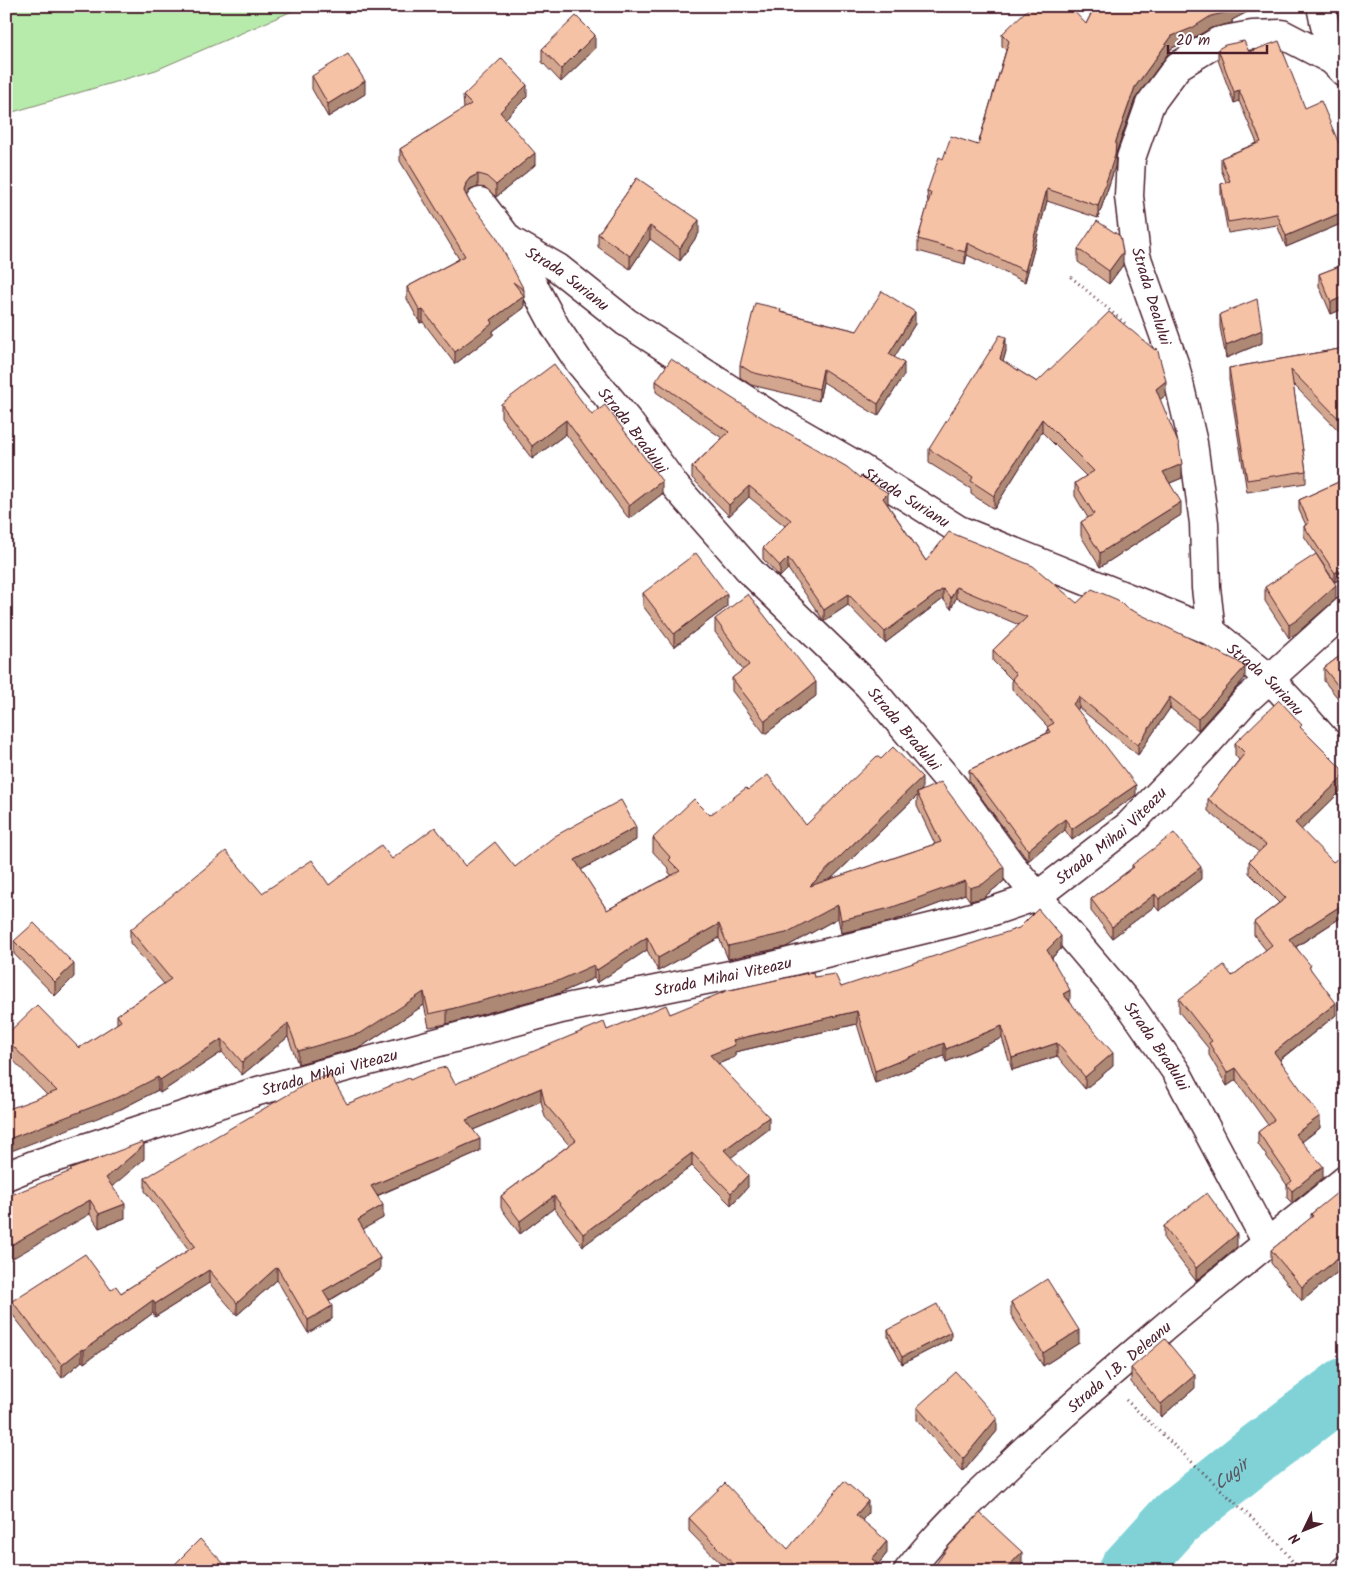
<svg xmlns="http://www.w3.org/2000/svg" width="1351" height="1577" viewBox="0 0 1351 1577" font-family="Kalam,sans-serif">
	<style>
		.green { fill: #b7ebac; stroke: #80856c }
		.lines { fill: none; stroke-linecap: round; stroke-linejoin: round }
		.river { stroke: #81d2d7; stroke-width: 59 }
		.minor-casing { stroke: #4a1f2b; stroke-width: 31 }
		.path { stroke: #4a1f2b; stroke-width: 3; stroke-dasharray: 1 4; stroke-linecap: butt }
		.minor { stroke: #fff; stroke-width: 28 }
		.wall { fill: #d3a78f; stroke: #4a1f2b; fill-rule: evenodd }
		.shaded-wall { fill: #ac8874; stroke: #4a1f2b }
		.building { fill: #f5c2a6; stroke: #4a1f2b }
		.labels { text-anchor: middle; stroke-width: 4; stroke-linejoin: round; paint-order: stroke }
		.street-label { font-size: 16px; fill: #4a1f2b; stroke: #fff }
		.water-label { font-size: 18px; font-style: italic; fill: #5a555f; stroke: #fff }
	</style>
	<rect width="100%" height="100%" fill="#fff"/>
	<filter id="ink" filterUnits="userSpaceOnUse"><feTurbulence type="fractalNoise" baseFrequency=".02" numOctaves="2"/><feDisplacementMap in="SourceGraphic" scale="10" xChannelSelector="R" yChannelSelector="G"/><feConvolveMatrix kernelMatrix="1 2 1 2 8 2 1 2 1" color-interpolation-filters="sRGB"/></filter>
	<g filter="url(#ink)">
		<path class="green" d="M6,6H304L156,70L6,114Z"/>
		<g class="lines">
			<path class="river" id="s1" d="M1128,1571L1176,1518L1251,1458L1345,1387"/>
			<defs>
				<g id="minor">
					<path d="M1321,6L1332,60"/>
					<path id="s2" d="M480,202L509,240L558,268L626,322L774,418L859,467L959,530L1211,631L1269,678L1296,707L1345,763"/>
					<path id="s3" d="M509,240L556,328L579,362L628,421L676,487L751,572L868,685L955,788L1011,865L1132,1008L1177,1073L1267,1243"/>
					<path d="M1211,631L1206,588L1204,523L1193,443L1175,366L1136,256L1129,196L1131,158L1150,104L1178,66L1219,41L1252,35L1282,34L1332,60L1345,73"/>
					<path id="s4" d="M6,1176L36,1164L258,1091L561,1009L760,969L950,923L993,911L1037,896L1129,825L1203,748L1246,700L1345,611"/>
					<path id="s5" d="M908,1571C944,1525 987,1486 1029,1446C1130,1352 1238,1267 1345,1180"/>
					<path d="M1344,1571L1345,1570"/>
				</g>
			</defs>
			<use href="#minor" class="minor-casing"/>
			<path class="path" d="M1071,277L1127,325
				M1126,1400L1279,1544L1300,1571"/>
			<use href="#minor" class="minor"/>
		</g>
		<path class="wall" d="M1095,6H1259L1232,20V23L1211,28L1192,39L1172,48L1135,99L1116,153L1115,167L1098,218L1047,201L1025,282L967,255L965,264L918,251V239L928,204L927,192L943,159L978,145L1006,50L1002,46V34L1086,24Z
			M542,49H595L561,82L542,62Z
			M1218,49L1249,52L1342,210L1343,223L1286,247L1277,225L1228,233L1221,195V184L1226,182L1221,169V158L1257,143L1239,101L1234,103L1218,60Z
			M312,76L365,94L328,117L312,89Z
			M463,96L527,97L505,118L535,165L496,197L486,188L478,187L470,190L466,195L468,199L524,290V302V301V308L493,331V335L455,364L423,322L420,323L407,299V287L459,259L400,161V149L464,109Z
			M637,178L699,233L680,261L650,239L630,269L598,247V234Z
			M1078,249L1123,265L1109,284L1078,262Z
			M1345,264V308L1331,314L1319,286V274Z
			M781,312L857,331L915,324L894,357L904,375L878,416L823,382L819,401L751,385L740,377V365Z
			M1220,314L1262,343L1226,358L1220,327Z
			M1345,348V437L1293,384L1306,471V483L1247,492L1229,380V368Z
			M1006,351L1003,361L1037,382L1166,395L1160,399L1182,478L1170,483L1181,515L1100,567L1081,536V522L1088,518L1075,496V483L1086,476L1042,432L994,509L971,494V489L929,463V449Z
			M656,381L888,504V505L926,561L1077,603L1125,607L1245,678L1198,730L1170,708L1138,755L1079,708L1077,710L1136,795L1072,840L1065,830L1028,861L969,781V770L1047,733L1048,727L1012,689V680L993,661V650L1019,625L956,598L951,609L943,599L885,643L848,605L824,621L788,569L780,577L763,559V548L785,526L749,497L729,516L692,478V467L722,438L656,392Z
			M501,404L592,415L662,494L629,519L566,434L532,459L501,417Z
			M1345,479V576L1335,582L1304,536V526L1306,525L1299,510V500Z
			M1265,587L1336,599L1297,633L1289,638L1265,601Z
			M643,593L727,607L674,647L643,606Z
			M715,619L816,696L765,734L732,691V678L743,670L715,632Z
			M1345,652V707L1324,681V668Z
			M1302,729L1341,791L1301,830L1345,915L1296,947L1311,970L1336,1015L1280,1060L1320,1128L1302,1142L1323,1178L1292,1203L1287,1198V1185L1258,1144V1132L1268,1125L1236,1080L1227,1086L1209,1055V1049L1179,1012V999L1232,976L1266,950L1254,935V922L1279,903L1249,873V861L1259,852L1208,811V799L1239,760L1235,755V743Z
			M881,759L922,790L1004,881L983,898L970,901L965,894L890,922L841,933L838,918L786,947L728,959L719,938L658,971L647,950L597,983L594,978L560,993L447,1024L429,1027L424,1005L361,1047L298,1064L288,1037L242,1075L222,1052L160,1093L158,1090L121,1109L47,1095L6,1053V1035L79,1048L117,1024V1015L164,984L130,943V930L262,893L329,885L392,859L465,866L515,867L636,840L581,870L607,910L672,875L669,873V869L653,852V838L710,815L748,790L806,825ZM917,796V806L935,844L831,879Z
			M1132,865L1201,879L1159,911L1155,906L1112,938L1091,911V899L1132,868Z
			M14,941L74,977L55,996L14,954Z
			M1061,949L1052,958L1070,1002L1113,1066L1085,1089L1057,1056L1012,1070L1002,1038L946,1062L944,1056L875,1083L857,1024L735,1052V1057L718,1064L769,1129L731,1157L748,1187L731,1205L692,1166L583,1246L554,1208L520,1234L501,1208V1196L569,1145L545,1117L541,1101L473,1130L480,1151L377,1196L383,1218L363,1229L380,1270L329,1301L332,1319L308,1333L277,1280L237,1315L209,1283L155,1317L153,1313L84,1363L82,1361L62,1378L12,1314V1301L111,1290L121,1293L189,1250L145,1191V1178L347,1104L410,1080L455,1084L607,1030L814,977L841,987Z
			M144,1159L112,1186L125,1218L99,1228L90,1214L71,1171V1169Z
			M1345,1190V1266L1302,1301L1271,1263V1250L1311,1218V1214Z
			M1164,1226L1237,1247L1196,1281L1164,1239Z
			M1011,1302L1079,1343L1043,1366L1011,1315Z
			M888,1330L951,1339L902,1364L888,1337Z
			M1131,1368L1195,1388L1161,1417L1131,1382Z
			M917,1407L997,1431L963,1472L917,1420Z
			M868,1513L862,1520L887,1553L877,1566V1571H728L689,1531V1518L788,1549Z"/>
		<path class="shaded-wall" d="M1236,6H1259L1232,20V23L1211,28L1192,39L1172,48L1135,99L1116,153L1115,167L1098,218V206L1116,141L1135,87L1172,36L1211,16Z
			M595,35V49L561,82V69Z
			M365,81V94L328,117V104Z
			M527,85V97L500,124V112Z
			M1239,90V101L1234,103V92Z
			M535,153V165L496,197V185Z
			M478,174V187L470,190L466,196L464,191L466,183L470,178Z
			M1047,189V201L1025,282V271Z
			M1345,198V209L1338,212V201Z
			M1343,212V223L1286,247V236Z
			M699,220V233L680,261V248Z
			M650,226V239L630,269V256Z
			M967,243V255L965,264V252Z
			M1123,252V265L1109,284V271Z
			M524,296V308L493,331V335L455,364V352L491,320Z
			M1345,296V308L1331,314V302Z
			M423,310V322L420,323V311Z
			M915,312V324L889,366V354Z
			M1262,330V343L1226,358V345Z
			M1006,337V351L1000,373V359Z
			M904,363V375L878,416V404Z
			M823,369V382L819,401V389Z
			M1166,381V395L1156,403V389Z
			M1042,419V432L994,509V496Z
			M566,420V434L532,459V446Z
			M1182,464V478L1163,486V472Z
			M662,481V494L629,519V506Z
			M749,486V497L729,516V505Z
			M888,493V504L883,509V498Z
			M1181,502V515L1100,567V553Z
			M788,558V569L780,577V566Z
			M1345,566V576L1335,582V573Z
			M1336,585V599L1297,633L1289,638V625Z
			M956,587V598L951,609V598Z
			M943,589V599L885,643V632Z
			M727,594V607L674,647V634Z
			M848,594V605L824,621V610Z
			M1245,667V678L1198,730V719Z
			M816,682V696L765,734V721Z
			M1079,697V708L1073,715V704Z
			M1170,697V708L1138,755V745Z
			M922,777V790L917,793V796L810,899V886Z
			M1341,779V791L1295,836V823Z
			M1136,785V795L1072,840V829Z
			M1065,819V830L1028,861V850Z
			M636,827V840L575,873V860Z
			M1004,867V881L983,898L970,901V888Z
			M1201,867V879L1159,911V899Z
			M965,881V894L890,922L841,933V920Z
			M1155,894V906L1112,938V927Z
			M1345,903V915L1289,951V939Z
			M838,905V918L786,947L728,959V946Z
			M719,924V938L658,971V958Z
			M1061,936V949L1047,962V950Z
			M647,937V950L597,983V970Z
			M74,964V977L55,996V982Z
			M594,965V978L560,993L447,1024V1010Z
			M1070,990V1002L1063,994Z
			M424,992V1005L361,1047L298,1064V1051Z
			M1336,1003V1015L1274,1064V1052Z
			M857,1011V1024L735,1052V1057L710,1067V1055L733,1040Z
			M288,1023V1037L242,1075V1062Z
			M1002,1026V1038L946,1062V1049Z
			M222,1039V1052L160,1093V1080Z
			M944,1043V1056L875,1083V1071Z
			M1057,1043V1056L1012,1070V1058Z
			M1113,1053V1066L1085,1089V1077Z
			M1236,1068V1080L1227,1086V1073Z
			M158,1077V1090L121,1109L6,1153V1140Z
			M541,1088V1101L466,1133V1120Z
			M1320,1116V1128L1295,1146V1134Z
			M769,1117V1129L724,1163V1150Z
			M480,1139V1151L371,1198V1186Z
			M144,1145V1159L106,1192V1178Z
			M692,1153V1166L583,1246V1234Z
			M1323,1166V1178L1292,1203V1191Z
			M748,1175V1187L731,1205V1193Z
			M554,1196V1208L520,1234V1221Z
			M90,1200V1214L6,1262V1248Z
			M125,1204V1218L99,1228V1214Z
			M383,1205V1218L358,1232V1220Z
			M1237,1234V1247L1196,1281V1268Z
			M1345,1253V1266L1302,1301V1287Z
			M380,1258V1270L323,1304V1291Z
			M277,1267V1280L237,1315V1303Z
			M209,1270V1283L155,1317V1304Z
			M153,1300V1313L84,1363V1350Z
			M332,1306V1319L308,1333V1320Z
			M1079,1330V1343L1043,1366V1353Z
			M951,1332V1339L902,1364V1357Z
			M82,1349V1361L62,1378V1365Z
			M1195,1375V1388L1161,1417V1404Z
			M997,1418V1431L963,1472V1459Z
			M868,1501V1513L856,1528V1515Z
			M887,1541V1553L877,1566V1571H870L872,1559Z
			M1022,1552V1564L1016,1571H1004Z"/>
		<path class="building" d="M1031,6H1069L1086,24L1095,6H1159L1162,8L1161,6H1236L1231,9L1232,11L1211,16L1192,28L1172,36L1135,87L1116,141L1115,155L1098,206L1047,189L1025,271L967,243L965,252L918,239L931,193L927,192L939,157L943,159L951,136L978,145L1009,41L1002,34Z
			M576,16L595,35L561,69L542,49Z
			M1244,41L1249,52L1279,41L1305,108L1321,101L1345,158V198L1338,201L1343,212L1286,236L1277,214L1228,222L1221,184L1230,181L1221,158L1261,142L1239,90L1234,92L1218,49L1225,45Z
			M348,54L365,81L328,104L312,76Z
			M502,58L527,85L500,112L535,153L496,185L486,176L478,174L470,178L466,183L464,191L468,199L496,236L524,290L513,282L524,296L491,320L493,323L455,352L423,310L420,311L407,287L465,256L400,149L471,104L463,96Z
			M637,178L699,220L680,248L650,226L630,256L598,234Z
			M1097,221L1120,236L1123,252L1109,271L1078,249Z
			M1345,264V296L1331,302L1319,274Z
			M882,291L915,312L889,354L904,363L878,404L823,369L819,389L751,372L740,365L755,303L781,309L780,312L857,331Z
			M1257,299L1262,330L1226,345L1220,314Z
			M1109,312L1155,350L1157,348L1166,381L1156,389L1179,445L1182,464L1163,472L1181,502L1100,553L1081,522L1094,514L1075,483L1094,471L1042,419L994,496L971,481L973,477L929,449L1000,335L1006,337L1000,359L1037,382Z
			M1345,348V425L1291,370L1306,471L1247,480L1229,368Z
			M671,359L766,420L847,467L860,478L861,476L888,493L883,498L926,561L949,532L1033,566L1077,603L1092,589L1118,600L1125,607L1237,661L1245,667L1198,719L1170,697L1138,745L1079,697L1073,704L1136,785L1072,829L1065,819L1028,850L969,770L1050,732L1047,727L1054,723L1012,679L1016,674L993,650L1027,617L956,587L951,598L943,589L885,632L848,594L824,610L788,558L780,566L763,548L791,520L749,486L729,505L692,467L729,432L656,381Z
			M554,364L592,415L605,405L662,481L629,506L566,420L532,446L501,404Z
			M1345,479V566L1335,573L1304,526L1309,523L1299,500Z
			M696,553L727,594L674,634L643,593Z
			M1316,554L1336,585L1297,620L1289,625L1265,587Z
			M748,594L816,682L765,721L732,678L749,665L715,619Z
			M1345,652V695L1324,668Z
			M1279,700L1302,725L1300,727L1341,768V779L1295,823L1333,862L1337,859L1345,871V903L1289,939L1311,966L1309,967L1336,1003L1274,1052L1320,1116L1295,1134L1323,1166L1292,1191L1287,1185L1292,1181L1258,1132L1274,1120L1236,1068L1227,1073L1209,1043L1212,1041L1179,999L1224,965L1232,976L1272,945L1254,922L1286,898L1249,861L1266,845L1208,799L1245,753L1235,743Z
			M893,747L922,777L810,886L941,842L917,793L941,782L1004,867L983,884L970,888L965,881L890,908L841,920L838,905L786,933L728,946L719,924L658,958L647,937L597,970L594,965L560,980L447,1010L429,1014L424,992L361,1033L298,1051L288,1023L242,1062L222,1039L160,1080L158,1077L121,1096L6,1140V1110L57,1091L6,1039V1035L37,1005L79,1048L121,1021L117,1015L171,979L130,930L226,851L262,893L312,860L329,885L381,845L392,859L435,827L465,866L495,842L515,867L555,836L621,800L636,827L575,860L607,910L680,871L669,860L671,858L653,838L694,799L710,815L746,788L748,790L768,775L806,825L877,756L881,759Z
			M1174,833L1201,867L1159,899L1155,894L1112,927L1091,899L1134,867L1132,865Z
			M1038,909L1061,936L1047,950L1070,990L1063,994L1113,1053L1085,1077L1057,1043L1012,1058L1002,1026L946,1049L944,1043L875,1071L857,1011L733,1040L735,1045L710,1055L769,1117L724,1150L748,1175L731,1193L692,1153L583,1234L554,1196L520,1221L501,1196L576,1140L545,1104L541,1088L466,1120L480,1139L371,1186L383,1205L358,1220L380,1258L323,1291L332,1306L308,1320L277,1267L237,1303L209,1270L155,1304L153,1300L84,1350L82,1349L62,1365L12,1301L85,1254L111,1290L116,1286L121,1293L195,1246L145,1178L313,1080L330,1075L347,1104L409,1078L410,1080L430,1071L446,1067L455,1084L604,1022L607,1030L666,1005L670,1014L726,991L813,972L814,977L835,974L841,987L1019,928Z
			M34,923L74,964L55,982L14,941Z
			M142,1142L144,1145L106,1178L125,1204L99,1214L90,1200L6,1248V1197L71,1171V1169Z
			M1343,1188L1345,1190V1253L1302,1287L1271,1250L1313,1216L1311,1214Z
			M1207,1193L1237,1234L1196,1268L1164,1226Z
			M1047,1279L1079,1330L1043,1353L1011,1302Z
			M937,1304L951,1332L902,1357L888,1330Z
			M1165,1339L1195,1375L1161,1404L1131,1368Z
			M956,1372L997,1418L963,1459L917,1407Z
			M844,1481L868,1501L856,1515L887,1541L872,1559L877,1563L870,1571H740L689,1518L725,1483L788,1549Z
			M980,1513L1022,1552L1004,1571H931L949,1546Z
			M200,1539L231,1571H168Z"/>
	</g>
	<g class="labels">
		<g class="street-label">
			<text dy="6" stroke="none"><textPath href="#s2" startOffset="118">Strada Surianu</textPath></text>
			<text transform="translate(1152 296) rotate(73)" y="6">Strada Dealului</text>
			<text dy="6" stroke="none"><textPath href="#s3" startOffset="228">Strada Bradului</textPath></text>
			<text dy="6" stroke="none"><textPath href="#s2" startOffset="522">Strada Surianu</textPath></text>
			<text dy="6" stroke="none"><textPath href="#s2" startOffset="928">Strada Surianu</textPath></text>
			<text dy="6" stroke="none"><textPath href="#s3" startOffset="632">Strada Bradului</textPath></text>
			<text dy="6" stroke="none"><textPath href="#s4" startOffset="1165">Strada Mihai Viteazu</textPath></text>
			<text dy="6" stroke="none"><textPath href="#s4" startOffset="745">Strada Mihai Viteazu</textPath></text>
			<text dy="6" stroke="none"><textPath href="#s3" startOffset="1038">Strada Bradului</textPath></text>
			<text dy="6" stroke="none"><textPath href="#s4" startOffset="340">Strada Mihai Viteazu</textPath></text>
			<text dy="6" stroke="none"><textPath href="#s5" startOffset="294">Strada I.B. Deleanu</textPath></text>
		</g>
		<g class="water-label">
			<text dy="6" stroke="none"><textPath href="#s1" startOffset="142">Cugir</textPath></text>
		</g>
	</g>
	<rect width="1351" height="1577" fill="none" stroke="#fff" stroke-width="25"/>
	<rect x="12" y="12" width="1326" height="1552" fill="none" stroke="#4a1f2b" stroke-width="2" filter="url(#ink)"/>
	<g transform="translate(1304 1530) rotate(227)" stroke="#ffffff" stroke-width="4" paint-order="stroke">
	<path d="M0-4L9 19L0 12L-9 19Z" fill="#4a1f2b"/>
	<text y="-8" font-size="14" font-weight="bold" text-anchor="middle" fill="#4a1f2b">N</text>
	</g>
	<path d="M1168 45v8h99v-8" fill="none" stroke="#4a1f2b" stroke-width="2.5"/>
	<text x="1176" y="45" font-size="15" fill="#4a1f2b" stroke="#ffffff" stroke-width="4" paint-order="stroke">20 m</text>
</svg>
